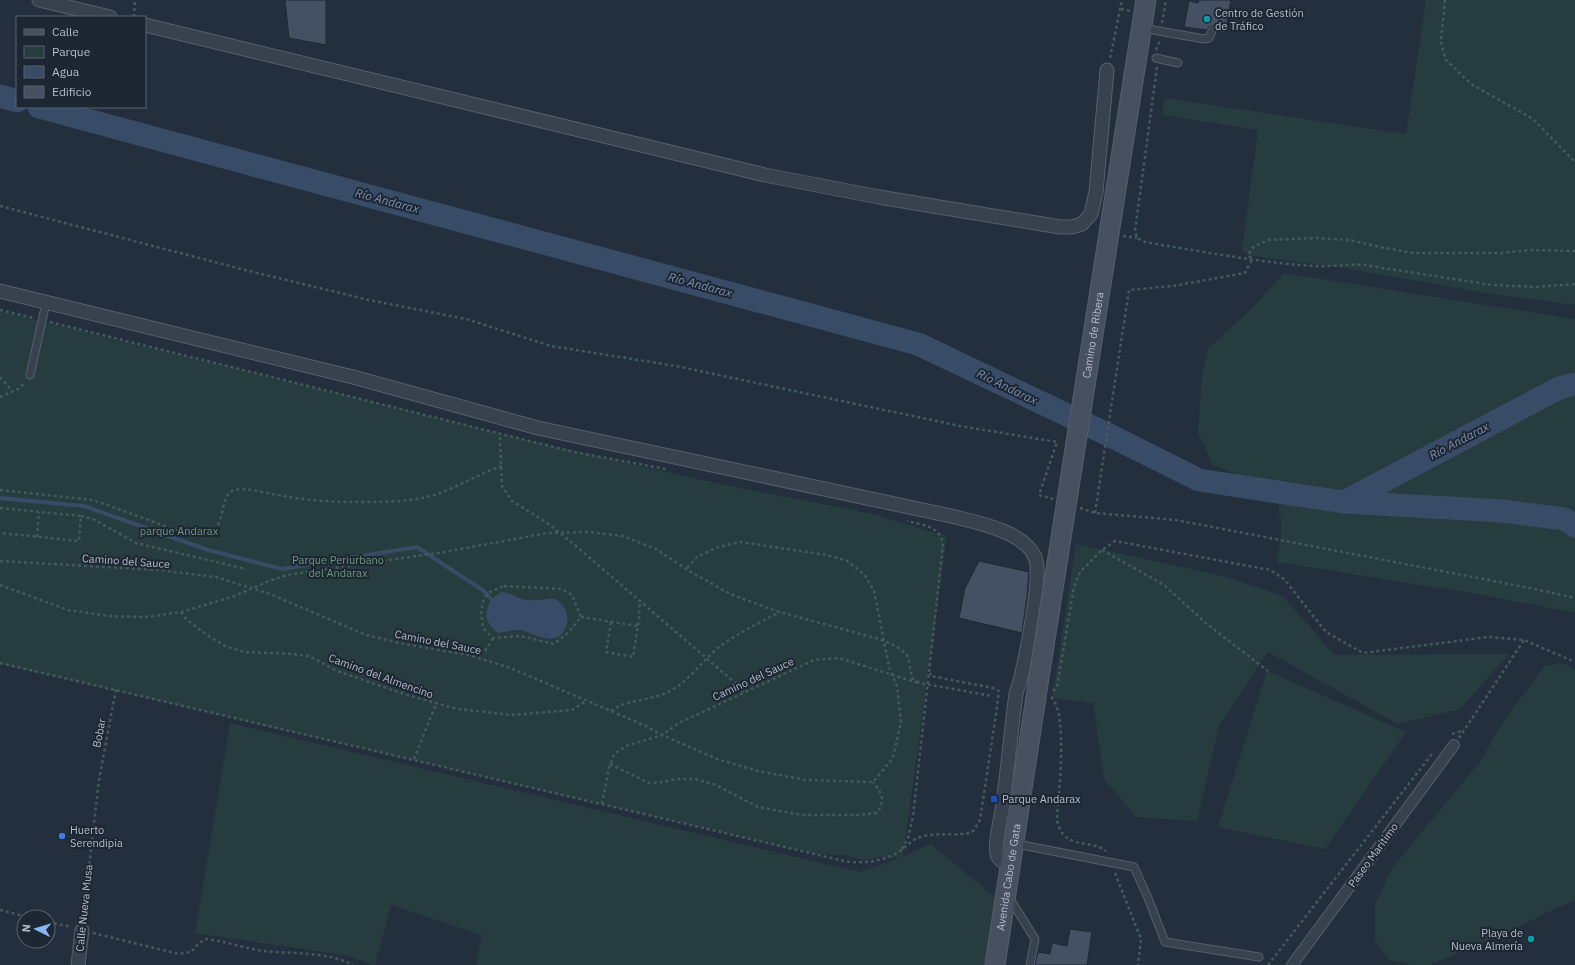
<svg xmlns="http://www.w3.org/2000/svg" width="1575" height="965" viewBox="0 0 1575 965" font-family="'IBM Plex Sans',sans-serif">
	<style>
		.green { fill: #263c3f }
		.water { fill: #394c67 }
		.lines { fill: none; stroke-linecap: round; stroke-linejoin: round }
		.stream { stroke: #394c67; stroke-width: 4 }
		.river { stroke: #394c67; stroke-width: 23 }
		.building { fill: #455162; stroke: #1f2835 }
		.service-casing { stroke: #565f6c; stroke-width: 9 }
		.pedestrian-casing { stroke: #565f6c; stroke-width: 12 }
		.minor-casing { stroke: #565f6c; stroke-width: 15 }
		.secondary-casing { stroke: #565f6c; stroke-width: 21 }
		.path { stroke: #44595c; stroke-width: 2.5; stroke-dasharray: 3 3; stroke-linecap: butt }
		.service { stroke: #38414e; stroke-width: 7 }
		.pedestrian { stroke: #38414e; stroke-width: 10 }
		.minor { stroke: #38414e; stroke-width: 13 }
		.secondary { stroke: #465061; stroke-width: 19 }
		.secondary-bridge-casing { stroke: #565f6c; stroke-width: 21; stroke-linecap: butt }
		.secondary-bridge { stroke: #465061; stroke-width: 19 }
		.culture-dot { fill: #0f9aa8; stroke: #1d2633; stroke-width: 1.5 }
		.transit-dot { fill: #1a4fb4; stroke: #1d2633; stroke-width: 1.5 }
		.shop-dot { fill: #3f7fe0; stroke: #1d2633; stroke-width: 1.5 }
		.labels { text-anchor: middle; stroke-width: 4; stroke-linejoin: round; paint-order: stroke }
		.poi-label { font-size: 11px; fill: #b4bcc9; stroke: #1d2633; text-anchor: start }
		.street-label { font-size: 11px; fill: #b4bcc9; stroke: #1d2633 }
		.park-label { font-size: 11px; fill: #6b9a76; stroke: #1d2633 }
		.water-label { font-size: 12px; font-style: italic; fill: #7c92b1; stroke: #1d2633 }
	</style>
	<rect width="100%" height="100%" fill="#242f3e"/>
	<path class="green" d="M1426,0H1575V305L1491,294L1355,270L1248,255L1242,250L1258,130L1162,115L1165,98L1406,134Z
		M1284,273L1575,319V613L1477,594L1277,562L1282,527L1275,489L1213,465L1198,433L1202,376L1208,349L1254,306Z
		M0,311L514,437L715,483L877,515L929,531L947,536L903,857L930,844L999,900L988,965H476L482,935L391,905L375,965L344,955L195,933L230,723L859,872L901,858L880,857L862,860L844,855L816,854L0,664Z
		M1076,544L1223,576L1283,596L1334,655L1509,654L1460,709L1398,724L1268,652L1219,726L1197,821L1136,817L1104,779L1093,703L1052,698Z
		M1562,663L1575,669V901L1556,908L1510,931L1430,965H1411L1389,960L1375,941V905L1392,868L1479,763L1507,716L1545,666Z
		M1267,671L1406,732L1325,849L1218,827Z"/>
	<path class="water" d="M501,592C512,592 518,600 528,600C537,601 547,598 556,599C564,606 569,612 567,623C562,645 544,639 529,633C526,632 523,630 520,630C513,630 505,632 498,633C481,620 483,604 501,592Z"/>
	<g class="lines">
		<path class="stream" d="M0,498L84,506L208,550L282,569L417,547L484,591L491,599"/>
		<path class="river" d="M0,96L17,101
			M39,107L918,344L1107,434L1199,480L1344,502L1502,511L1564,519L1575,526
			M1344,502L1559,388L1575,384"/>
	</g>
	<path class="building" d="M285,0H326V45L289,38Z
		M1199,0H1231L1225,33L1217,32L1216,28L1214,26L1209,27L1207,30L1184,27L1189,1L1198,3Z
		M979,561L1029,572L1027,596L1022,633L959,618L965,588Z
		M1070,929L1092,932L1087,965H1035L1038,952L1050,954L1052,943L1067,946Z"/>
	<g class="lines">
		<defs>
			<path id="service" d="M1142,28L1204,39L1209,38L1212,31
				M1156,58L1178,63
				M30,375L46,303
				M1016,850L1022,845L1134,867L1148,898L1165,942L1259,957
				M1010,899L1035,939L1030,965"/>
			<path id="pedestrian" d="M1292,965L1454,745"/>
			<path id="minor" d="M39,0L110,17
				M145,25L765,175L879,197L1060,227H1072L1082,224L1091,214L1096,192L1107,70
				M0,291L353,377L538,428L951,516C975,522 1024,531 1035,557C1043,575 1026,655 1021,677C1020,683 1017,688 1016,694C1011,730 1008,767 1003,803C1002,814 994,846 997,854C999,861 1004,862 1010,865
				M78,965L82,930"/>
			<g id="secondary">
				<path d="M1134,75L1146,0"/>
				<path id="s1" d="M995,965L1040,671"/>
			</g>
		</defs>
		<use href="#service" class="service-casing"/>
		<use href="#pedestrian" class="pedestrian-casing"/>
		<use href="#minor" class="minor-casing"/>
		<use href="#secondary" class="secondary-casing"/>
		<path class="path" d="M1445,0L1441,41L1445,59L1471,84L1533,119L1575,162
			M1121,9L1130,11
			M134,17L135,0
			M1162,23L1166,0
			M1156,50L1160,40
			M1110,58L1122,0
			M1157,67L1135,231L1137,238L1145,242C1200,251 1256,262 1312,266C1329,267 1347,264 1364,265L1492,285L1535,287L1575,284
			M0,206L245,270L369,300L466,319L551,346L676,366L960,426L1057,442L1039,495L1053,499
			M1123,236L1137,238
			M0,310L34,318
			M50,322L574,452L666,469
			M0,377L13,392
			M0,397L20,388L25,382
			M500,437L502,486L512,501L546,522L576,546L740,687L743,692
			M0,490L93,500L190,535C235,539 214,494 235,490C248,487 263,493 277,495C300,499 325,502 349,502C377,502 407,503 434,495C457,488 478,474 501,466
			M0,508L81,516L79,541L0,533
			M1080,508L1095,513L1176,520L1530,588L1575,598
			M1095,513L1129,290L1173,286L1245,273L1252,259L1248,255L1254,246L1269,240L1317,238L1349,240L1380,247L1413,253H1502L1530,250L1575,251
			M81,516L93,519L136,543L246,569
			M37,537L39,512
			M1102,550L1164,585L1207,624L1268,671
			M0,561L158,570L216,577L270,594L366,635L404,644L468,655L508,667L646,726L662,735L679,723L814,660L839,658L918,683
			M0,585L68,610L110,616L146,617L181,612L232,597L269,581L287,575L444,552L548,533L589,532L623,536L656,549L686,569L730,594L776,611L879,639L896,646L907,655L909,661L912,678L920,683L992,696
			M504,586L562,589L572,595L581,617L568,633L554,644L521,636L493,638L483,628L481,611L484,598L490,592Z
			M181,612L186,619L207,635L227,647L244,652L291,654L309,656L337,671L404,694L457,709L511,715L572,710L586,701
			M581,617L638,626
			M611,622L606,652L633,657L639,619V607L642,602
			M485,651L493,638
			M0,663L844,861C863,864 883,862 900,851C907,846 912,840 920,837C936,832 954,836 970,833L974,830L980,820L995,721L999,691L993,688L931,676L930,673
			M1053,691L1057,687L1074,587L1080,572L1102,550L1115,541L1270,570L1284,579L1326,632L1363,653L1488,637L1524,640L1575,662
			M1051,697C1069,714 1058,795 1057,820C1063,851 1089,838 1106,851
			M611,711C627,699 648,701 666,693C688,683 701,662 719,647C738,633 759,623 780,612
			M1452,734L1464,730
			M1459,738L1524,640
			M414,759L436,704
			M610,764L649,783L663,782L677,779H694L714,784L758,807L802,815H858L877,813C886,799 882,794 873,782
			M602,804L609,768L614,754L626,746L662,735L717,759L758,771L806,780L873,782L893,758L901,722L897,686L889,667L874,591L864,574L847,561L827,555L740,542L718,547L697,557L686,569
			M902,849L908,838L913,817L943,545C941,526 923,525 907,521
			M1115,873L1141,939L1138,965
			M0,910L28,917
			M83,918L99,780L116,689
			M48,922L71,927
			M93,933L179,954L191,952L197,945L205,939C225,941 243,948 263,951C292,954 326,951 353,965
			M1268,965L1432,754"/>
		<use href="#service" class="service"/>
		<use href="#pedestrian" class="pedestrian"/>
		<use href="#minor" class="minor"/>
		<use href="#secondary" class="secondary"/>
		<defs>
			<g id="secondary-bridge">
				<path id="s2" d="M1040,671L1134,75"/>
			</g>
		</defs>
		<use href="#secondary-bridge" class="secondary-bridge-casing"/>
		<use href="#secondary-bridge" class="secondary-bridge"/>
	</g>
	<g class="culture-dot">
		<circle cx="1207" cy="19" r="4"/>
		<circle cx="1531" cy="939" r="4"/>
	</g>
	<rect class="transit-dot" x="990" y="795" width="8" height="8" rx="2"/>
	<circle class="shop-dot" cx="62" cy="836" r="4"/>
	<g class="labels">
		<g class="poi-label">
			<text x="1215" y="17">Centro de Gestión<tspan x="1215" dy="13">de Tráfico</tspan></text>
			<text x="1002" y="803">Parque Andarax</text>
			<text x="70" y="834">Huerto<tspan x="70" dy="13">Serendipia</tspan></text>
			<text x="1523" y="937" text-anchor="end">Playa de<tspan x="1523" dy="13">Nueva Almería</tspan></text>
		</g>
		<g class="street-label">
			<text dy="4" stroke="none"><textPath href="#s2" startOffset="340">Camino de Ribera</textPath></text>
			<text transform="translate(126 561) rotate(4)" y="4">Camino del Sauce</text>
			<text transform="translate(438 642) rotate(11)" y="4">Camino del Sauce</text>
			<text transform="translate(381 676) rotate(20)" y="4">Camino del Almencino</text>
			<text transform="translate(753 679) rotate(-25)" y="4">Camino del Sauce</text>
			<text transform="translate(99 733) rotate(-79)" y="4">Bobar</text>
			<text transform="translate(1373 855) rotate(-54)" y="4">Paseo Marítimo</text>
			<text dy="4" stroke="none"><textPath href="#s1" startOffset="89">Avenida Cabo de Gata</textPath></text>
			<text transform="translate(84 908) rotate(-84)" y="4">Calle Nueva Musa</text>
		</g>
		<g class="park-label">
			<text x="179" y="535">parque Andarax</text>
			<text x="338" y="564">Parque Periurbano<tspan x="338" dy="13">del Andarax</tspan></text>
		</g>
		<g class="water-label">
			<text transform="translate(387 201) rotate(15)" y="4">Río Andarax</text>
			<text transform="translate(700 285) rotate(15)" y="4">Río Andarax</text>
			<text transform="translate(1007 387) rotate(26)" y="4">Río Andarax</text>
			<text transform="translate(1459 441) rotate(-28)" y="4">Río Andarax</text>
		</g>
	</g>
	<rect x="16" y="16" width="130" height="92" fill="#1d2633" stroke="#59626f"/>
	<rect x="24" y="29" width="20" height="6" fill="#465061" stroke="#59626f"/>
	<text x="52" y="36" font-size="12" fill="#b4bcc9">Calle</text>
	<rect x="24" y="46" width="20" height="12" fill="#263c3f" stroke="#59626f"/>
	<text x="52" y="56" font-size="12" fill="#b4bcc9">Parque</text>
	<rect x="24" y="66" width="20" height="12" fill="#394c67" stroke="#59626f"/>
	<text x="52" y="76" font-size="12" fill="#b4bcc9">Agua</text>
	<rect x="24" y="86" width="20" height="12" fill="#455162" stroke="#59626f"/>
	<text x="52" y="96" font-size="12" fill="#b4bcc9">Edificio</text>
	<g transform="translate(36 929) rotate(275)"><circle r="19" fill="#1d2633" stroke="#59626f"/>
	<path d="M0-3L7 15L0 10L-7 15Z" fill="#8ab4f8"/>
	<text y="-6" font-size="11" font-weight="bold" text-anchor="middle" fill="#b4bcc9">N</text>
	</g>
</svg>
